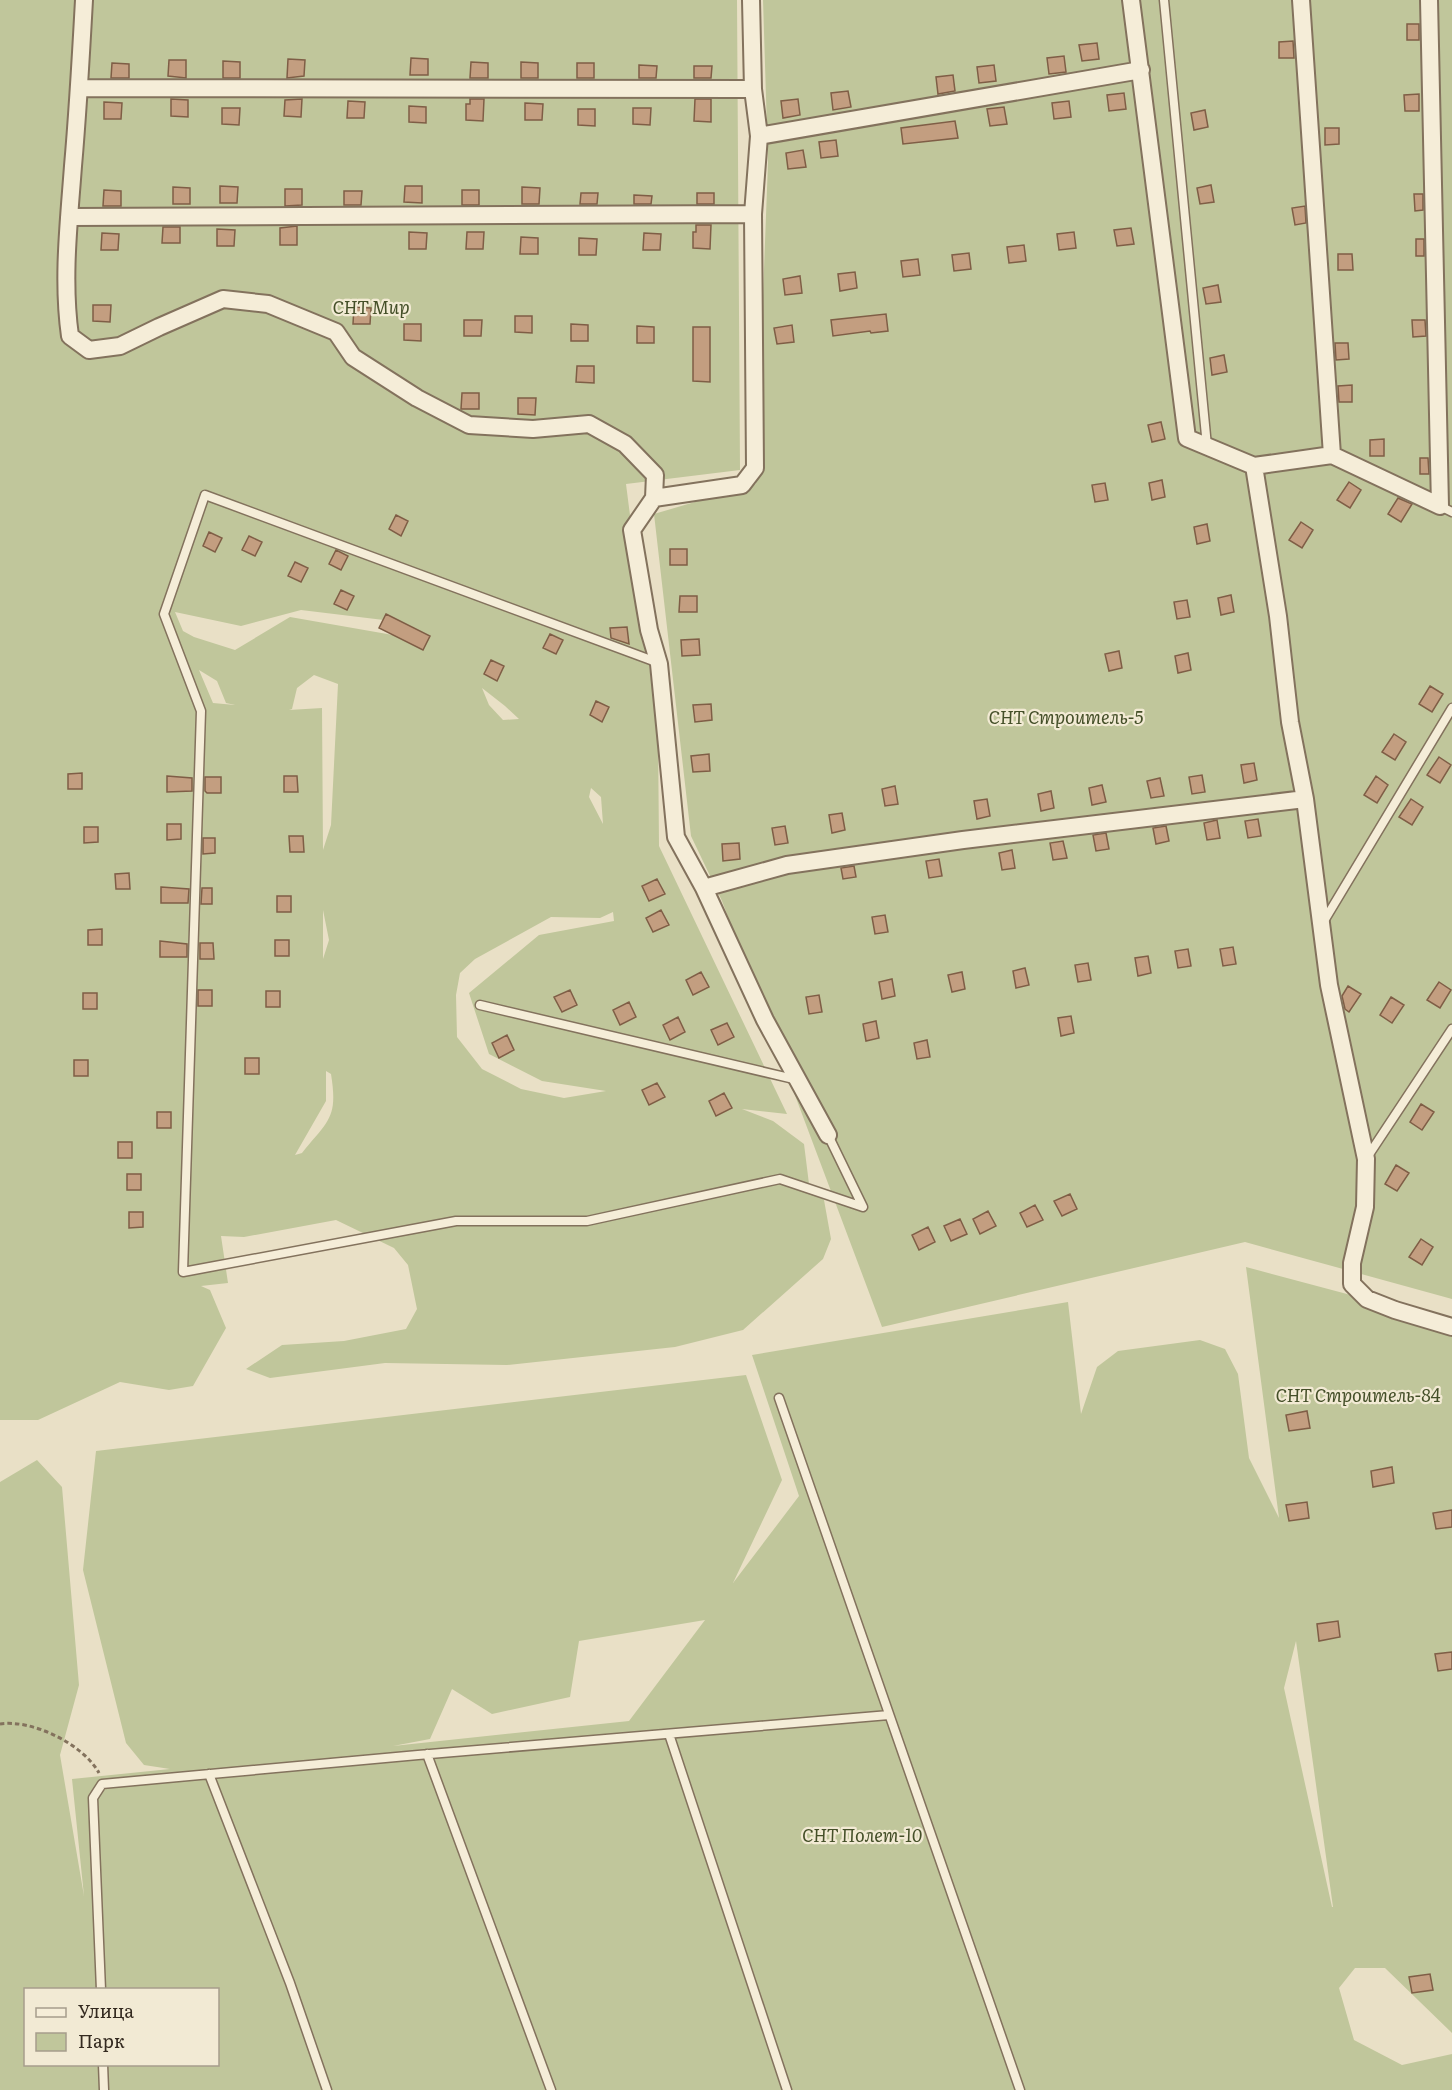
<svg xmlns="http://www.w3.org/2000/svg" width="1452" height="2090" viewBox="0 0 1452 2090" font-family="Literata,serif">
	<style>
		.green { fill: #c0c69b; fill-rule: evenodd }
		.building { fill: #c39e80; stroke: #7f5e46; stroke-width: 1.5 }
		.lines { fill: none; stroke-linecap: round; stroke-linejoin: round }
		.service-casing { stroke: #83725d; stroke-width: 11 }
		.minor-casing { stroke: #83725d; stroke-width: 20 }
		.path { stroke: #83725d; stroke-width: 3; stroke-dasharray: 4.5 3; stroke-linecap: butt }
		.service { stroke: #f5edd8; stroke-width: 8 }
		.minor { stroke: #f5edd8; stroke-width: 16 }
		.labels { text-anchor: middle; stroke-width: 4.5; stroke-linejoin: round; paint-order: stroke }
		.park-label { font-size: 18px; font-style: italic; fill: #444f28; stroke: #f2ead4 }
	</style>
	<rect width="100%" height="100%" fill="#e9e0c6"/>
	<path class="green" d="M0,0H737L740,470L626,484L658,734L659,846L787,1114L742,1109L773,1121L804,1144L809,1184L824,1200L831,1239L823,1259L743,1330L675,1347L507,1365L385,1363L270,1378L246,1369L282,1345L344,1341L406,1329L417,1309L408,1265L394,1248L336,1220L244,1237L221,1236L228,1283L201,1286L210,1290L226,1328L193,1386L169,1390L120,1382L38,1420H0ZM301,610L392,621L410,638L290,617L235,650L194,637L183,631L175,612L241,626ZM199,670L217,681L226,703L235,705L213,703ZM314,675L338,684L331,825L323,850L322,708L289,710L292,709L297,688ZM482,688L505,706L519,719L503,720L489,705ZM591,788L601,797L603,824L589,797ZM323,910L329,940L323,959ZM613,912L614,921L539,935L469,993L489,1054L542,1081L606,1091L564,1098L521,1089L482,1069L457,1037L456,995L460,973L475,959L551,917L600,918ZM326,1071L331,1074C338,1118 329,1120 302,1153L295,1155L326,1101Z
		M763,0H1452V1299L1245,1242L882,1327L722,901L691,836L654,514L756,484L768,162Z
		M1246,1267L1452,1322V2033L1385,1968H1355L1339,1988L1354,2040L1402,2065L1452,2054V2090H0V1482L37,1460L62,1487L79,1685L60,1755L84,1896L72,1779L170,1769L144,1765L126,1743L83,1570L96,1451L746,1375L782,1480L733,1583L799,1496L752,1355L1068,1302L1081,1414L1097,1367L1118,1351L1200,1340L1225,1349L1238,1374L1249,1458L1279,1518ZM705,1620L629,1721L393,1746L430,1739L452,1689L492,1714L570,1697L579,1641ZM1296,1641L1333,1907H1332L1284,1688ZM26,1990H218V2064H26Z"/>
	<path class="building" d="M1407,24H1419V40H1407Z
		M1293,41L1294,58H1279V42Z
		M1097,43L1099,59L1082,61L1079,45Z
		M1064,56L1066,72L1049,74L1047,58Z
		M411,58L428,59V75H410Z
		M288,59L305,60L304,76L287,78Z
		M169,60H186V78L168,76Z
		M223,61L240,62V78H223Z
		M471,62L488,63V78H470Z
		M521,62L538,63V78H521Z
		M112,63L129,64V78H111Z
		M577,63H594V78H577Z
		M639,65L657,66L656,78H639Z
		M994,65L996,81L979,83L977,67Z
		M694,66H712L711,78H694Z
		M953,75L955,91L938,94L936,77Z
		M848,91L851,107L833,110L831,93Z
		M1124,93L1126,109L1109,111L1107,95Z
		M1419,94V111H1405L1404,95Z
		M171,99L188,100V117L171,116Z
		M302,99L301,117L284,116L285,100Z
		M470,99H484L483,121L466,120V104H470Z
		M695,99H711V122L694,121Z
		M798,99L800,115L783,118L781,101Z
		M348,101L365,102L364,118H347Z
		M1069,101L1071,117L1054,119L1052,103Z
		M104,102L122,103L121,119H104Z
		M525,103L543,104L542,120H525Z
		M409,106L426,107V123L409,122Z
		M1004,107L1007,124L990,126L987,109Z
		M222,108H240L239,125L222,124Z
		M633,108H651L650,125L633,124Z
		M578,109H595V126L578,125Z
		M1205,110L1208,127L1194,130L1191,113Z
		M955,121L958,138L903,144L901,128Z
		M1325,128H1339V144L1325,145Z
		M836,140L838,156L821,158L819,142Z
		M803,150L806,167L788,169L786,153Z
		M1211,185L1214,202L1200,204L1197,188Z
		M220,186L238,187L237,203H220Z
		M405,186H422V203L404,202Z
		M173,187L190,188V204H173Z
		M522,187L540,188L539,204H522Z
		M285,189H302V205L285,206Z
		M104,190L121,191V206H103Z
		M462,190H479V205H462Z
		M344,191H362L361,205H344Z
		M581,193H598L597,204H580Z
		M697,193H714V204H697Z
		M1414,194H1423V210L1415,211Z
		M634,195L652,196L651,204H634Z
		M1305,206L1306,223L1295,225L1292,208Z
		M696,225H711L710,249L693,248V232H696Z
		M297,226V245H280V228Z
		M163,227H180V243H162Z
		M1131,228L1134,244L1117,246L1114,230Z
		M217,229L235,230L234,246H217Z
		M409,232L427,233L426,249H409Z
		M467,232H484L483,249H466Z
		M1074,232L1076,248L1059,250L1057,234Z
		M102,233L119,234L118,250H101Z
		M644,233L661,234L660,250H643Z
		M521,237L538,238V254H520Z
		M579,238L597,239L596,255H579Z
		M1416,239H1424V256H1416Z
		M1024,245L1026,261L1009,263L1007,247Z
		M969,253L971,269L954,271L952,255Z
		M1338,254H1352L1353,270H1338Z
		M918,259L920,275L903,277L901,261Z
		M855,272L857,288L840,291L838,274Z
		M800,276L802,293L785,295L783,279Z
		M1218,285L1221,302L1206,304L1203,288Z
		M93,305H111L110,322L93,321Z
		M354,307L371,308L370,324H353Z
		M886,314L888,331L871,333L870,331L833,336L831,320Z
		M515,316H532V333L515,332Z
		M464,320H482L481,336H464Z
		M1412,320H1425L1426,336L1413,337Z
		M404,324H421V341L404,340Z
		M571,324L588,325V341H571Z
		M792,325L794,342L777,344L774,328Z
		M637,326L654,327V343H637Z
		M693,327H710V382L693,381Z
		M1335,343H1348L1349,359L1336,360Z
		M1224,355L1227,372L1212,375L1210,358Z
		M577,366H594V383L576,382Z
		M1352,385V402H1339L1338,386Z
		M462,393H479V409H461Z
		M518,398H536L535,415L518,414Z
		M1161,422L1165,439L1152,442L1148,425Z
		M1384,439V456H1370V440Z
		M1420,458H1428L1429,474H1420Z
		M1162,480L1165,497L1152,500L1149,483Z
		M1349,482L1361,490L1350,508L1337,500Z
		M1105,483L1108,500L1095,502L1092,485Z
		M1398,498L1412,504L1401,522L1388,514Z
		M396,515L408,521L401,536L389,529Z
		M1301,522L1313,530L1302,548L1289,540Z
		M1207,524L1210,541L1197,544L1194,527Z
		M209,532L222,538L215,552L203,546Z
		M249,536L262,542L255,556L242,550Z
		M670,549H687V565H670Z
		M336,550L348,556L341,570L329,564Z
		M295,562L308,568L301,582L288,576Z
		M341,590L354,596L347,610L334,604Z
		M1231,595L1234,612L1221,615L1218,598Z
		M680,596H697V612H679Z
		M1187,600L1190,617L1177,619L1174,602Z
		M386,614L430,636L423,650L379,628Z
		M627,627L629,644L611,638L610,628Z
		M550,634L563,640L556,654L543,648Z
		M699,639L700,655L682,656L681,640Z
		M1119,651L1122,668L1109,671L1105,654Z
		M1188,653L1191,670L1178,673L1175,656Z
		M491,660L504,666L497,681L484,674Z
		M1430,686L1443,694L1432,712L1419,704Z
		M596,701L609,707L602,722L590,715Z
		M711,704L712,720L695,722L693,705Z
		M1394,734L1406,742L1395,760L1382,752Z
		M709,754L710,771L693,772L691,756Z
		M1439,757L1451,765L1440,783L1427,775Z
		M1254,763L1257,780L1244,783L1241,765Z
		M82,773V789H68V774Z
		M1202,775L1205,792L1192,794L1189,777Z
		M167,776L192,778V791L167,792Z
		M284,776H297L298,792H284Z
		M1376,776L1388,785L1377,803L1364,795Z
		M205,777H221V793H207L205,791Z
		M1160,778L1164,796L1151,798L1147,781Z
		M1102,785L1106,802L1092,805L1089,788Z
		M895,786L898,804L885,806L882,789Z
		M1051,791L1054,808L1041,811L1038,794Z
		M987,799L990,816L977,819L974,801Z
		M1411,799L1423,807L1412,825L1399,817Z
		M842,813L845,830L832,833L829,815Z
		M1258,819L1261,836L1248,838L1245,821Z
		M1217,820L1220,838L1207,840L1204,823Z
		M167,824H181V839L167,840Z
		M785,826L788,843L775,845L772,828Z
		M1166,826L1169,841L1156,844L1153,828Z
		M84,827H98V842L84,843Z
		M1106,833L1109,849L1096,851L1093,835Z
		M289,836H303L304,852H290Z
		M203,838H215V853L203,854Z
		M1063,841L1067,858L1053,860L1050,843Z
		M739,843L740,859L723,861L722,844Z
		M1012,850L1015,868L1002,870L999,853Z
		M939,859L942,876L929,878L926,861Z
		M854,866L856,877L843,879L841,868Z
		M129,873L130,889H116L115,874Z
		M657,879L665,894L649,901L642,886Z
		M161,887L189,889L188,903H161Z
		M202,888H212V904H201Z
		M277,896H291V912H277Z
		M661,910L669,925L653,932L646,918Z
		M885,915L888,932L875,934L872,917Z
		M102,929V945H88V930Z
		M275,940H289V956H275Z
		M160,941L187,944V957H160Z
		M200,943H213L214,959H200Z
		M1233,947L1236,964L1223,966L1220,949Z
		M1188,949L1191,966L1178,968L1175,951Z
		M1148,956L1151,973L1138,976L1135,958Z
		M1088,963L1091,980L1078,982L1075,965Z
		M1025,968L1029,985L1016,988L1013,971Z
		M701,972L709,987L693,995L686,980Z
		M962,972L965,989L952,992L948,975Z
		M892,979L895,996L882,999L879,982Z
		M1439,982L1451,990L1440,1008L1427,1000Z
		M1348,986L1361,994L1349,1012L1345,1009L1342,996Z
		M198,990H212V1006H198Z
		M570,990L577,1005L562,1012L554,997Z
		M266,991H280V1007H266Z
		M83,993H97V1009H83Z
		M819,995L822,1012L809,1014L806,997Z
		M1391,997L1404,1005L1392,1023L1380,1015Z
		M629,1002L636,1017L620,1025L613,1010Z
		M1071,1016L1074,1033L1061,1036L1058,1018Z
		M678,1017L685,1032L670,1040L663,1025Z
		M876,1021L879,1038L866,1041L863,1024Z
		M727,1023L734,1037L718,1045L711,1030Z
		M507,1035L514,1050L499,1058L492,1043Z
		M927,1040L930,1057L917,1059L914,1043Z
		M245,1058H259V1074H245Z
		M74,1060H88V1076H74Z
		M657,1083L665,1097L649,1105L642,1090Z
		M724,1093L732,1108L716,1116L709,1101Z
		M1421,1104L1434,1112L1422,1130L1410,1122Z
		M157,1112H171V1128H157Z
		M118,1142H132V1158H118Z
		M1396,1165L1409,1173L1397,1191L1385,1184Z
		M127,1174H141V1190H127Z
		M1070,1194L1077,1209L1062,1216L1054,1201Z
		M1035,1205L1043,1220L1027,1227L1020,1213Z
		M988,1211L996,1226L980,1234L973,1219Z
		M129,1212H143V1227L129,1228Z
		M960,1219L967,1234L951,1241L944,1226Z
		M928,1227L935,1242L919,1250L912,1235Z
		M1421,1239L1433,1247L1422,1265L1409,1257Z
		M1307,1411L1310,1428L1289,1431L1286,1415Z
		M1392,1467L1394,1483L1373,1487L1371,1471Z
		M1307,1502L1309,1518L1289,1521L1286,1505Z
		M1452,1510V1527L1436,1529L1433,1513Z
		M1338,1621L1340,1637L1319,1641L1317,1624Z
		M1452,1652V1669L1438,1671L1435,1654Z
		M1430,1974L1433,1990L1412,1993L1409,1977Z"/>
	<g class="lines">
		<defs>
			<path id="service" d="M1164,0L1207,446
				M1440,506L1452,512
				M659,663L205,495L164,614L201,711L183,1272L456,1221H587L780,1179L863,1207L828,1135
				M1324,921L1452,708
				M480,1005L798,1080
				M1368,1156L1452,1029
				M779,1398L1020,2090
				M669,1734L787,2090
				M427,1754L551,2090
				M209,1774L290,1983L327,2090
				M101,1990L93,1798L102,1784L418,1755L889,1715
				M103,2064L104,2090"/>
			<path id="minor" d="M84,0C81,55 78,110 73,166C69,221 62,280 70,336L89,350L120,346L159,327L223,299L268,304L336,332L353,357L417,398L469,425L533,429L589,424L625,444L655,475L654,498
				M751,0L753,89L759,136L753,214L755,468L742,485L654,498L632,530L649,630L659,664L676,837L704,888L787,865L963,840L1305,799
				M1131,0L1187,438L1254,466L1332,455L1440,506L1429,0
				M1301,0L1332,455
				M79,88L753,89
				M759,136L1141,70
				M69,217L753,214
				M1254,466L1278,616L1290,722L1305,799L1329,985L1366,1159L1365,1207L1352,1263V1284L1367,1299L1395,1310L1452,1327
				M704,888L765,1020L828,1135"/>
		</defs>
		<use href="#service" class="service-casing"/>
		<use href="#minor" class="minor-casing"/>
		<path class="path" d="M0,1724C32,1719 83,1744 99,1773"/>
		<use href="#service" class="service"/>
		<use href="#minor" class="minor"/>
	</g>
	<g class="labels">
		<g class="park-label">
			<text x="371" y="314">СНТ Мир</text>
			<text x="1066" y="724">СНТ Строитель-5</text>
			<text x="1358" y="1402">СНТ Строитель-84</text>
			<text x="862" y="1842">СНТ Полет-10</text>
		</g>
	</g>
	<rect x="24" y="1988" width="195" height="78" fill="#f2ead4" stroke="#a69d8c" stroke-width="1.5"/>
	<rect x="36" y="2008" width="30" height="9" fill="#f5edd8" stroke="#a69d8c" stroke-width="1.5"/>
	<text x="78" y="2018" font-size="18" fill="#342a20">Улица</text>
	<rect x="36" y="2033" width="30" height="18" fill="#c0c69b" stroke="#a69d8c" stroke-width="1.5"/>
	<text x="78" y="2048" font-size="18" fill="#342a20">Парк</text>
</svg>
